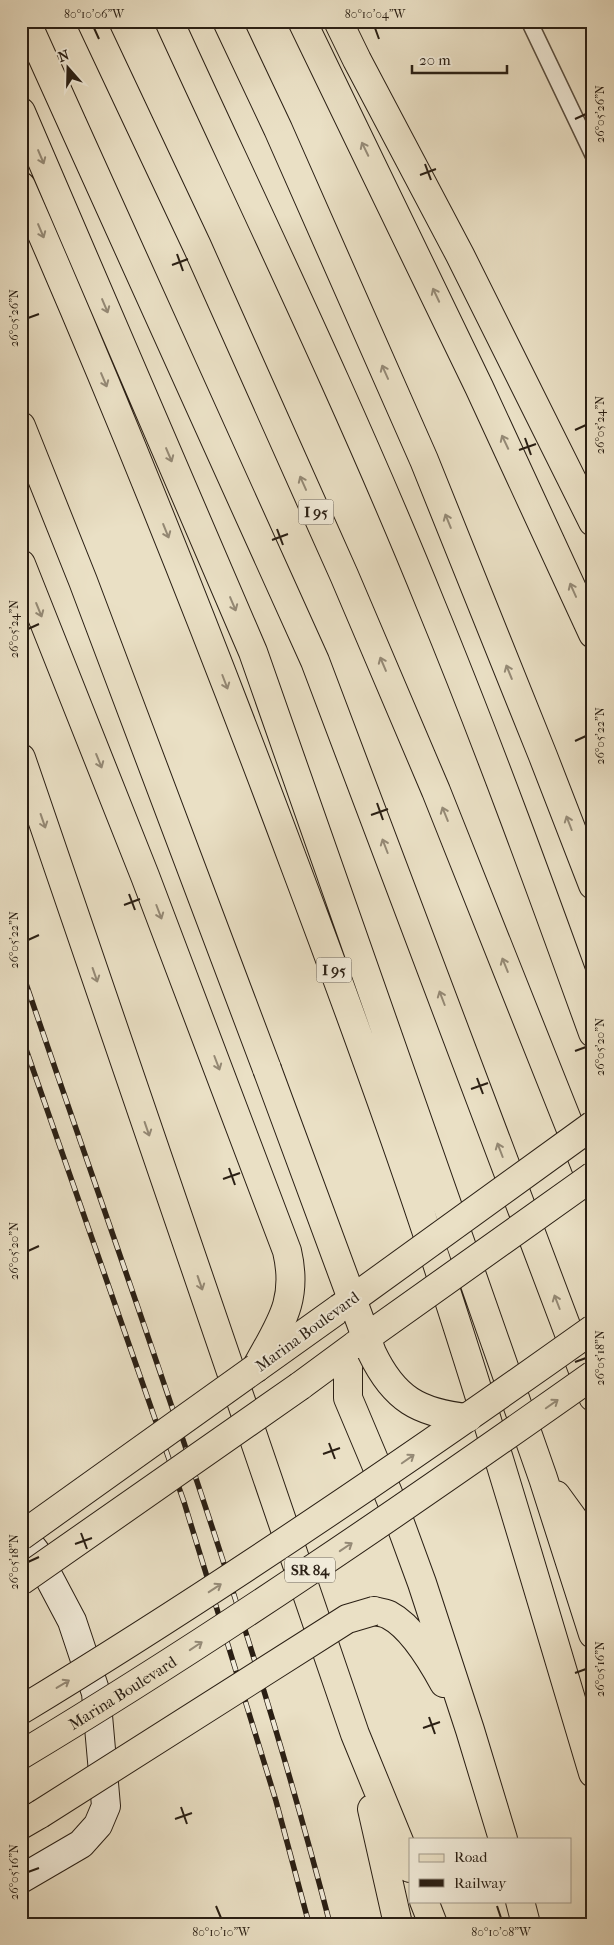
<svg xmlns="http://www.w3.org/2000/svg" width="614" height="1945" viewBox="0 0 614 1945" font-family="'IM FELL French Canon',serif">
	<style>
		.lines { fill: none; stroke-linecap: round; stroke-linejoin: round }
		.lane-casing { stroke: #5a4f40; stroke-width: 18 }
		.secondary-casing { stroke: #2a1f14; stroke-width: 30 }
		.primary-casing { stroke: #2a1f14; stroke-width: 30 }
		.highway-casing { stroke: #2a1f14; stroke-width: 30 }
		.lane { stroke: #f1ebd9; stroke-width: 15 }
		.secondary { stroke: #f1ebd9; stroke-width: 28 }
		.primary { stroke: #eae0c5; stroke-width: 28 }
		.highway { stroke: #eae0c5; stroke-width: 28 }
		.rail-casing { stroke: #2a1f14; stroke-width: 5.5 }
		.rail { stroke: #f1ebd9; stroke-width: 4; stroke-dasharray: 11; stroke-linecap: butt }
		.primary-bridge-casing { stroke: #2a1f14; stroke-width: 30; stroke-linecap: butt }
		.highway-bridge-casing { stroke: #2a1f14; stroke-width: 30; stroke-linecap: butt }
		.primary-bridge { stroke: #eae0c5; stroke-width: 28 }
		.highway-bridge { stroke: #eae0c5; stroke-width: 28 }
		.oneway { stroke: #948975 }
		.ticks { fill: none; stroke: #2a1f14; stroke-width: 2 }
		.labels { text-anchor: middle; stroke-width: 4; stroke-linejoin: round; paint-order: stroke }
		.shield { fill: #f1ebd9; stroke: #665c4f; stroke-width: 1 }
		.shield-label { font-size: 15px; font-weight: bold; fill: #2a1f14 }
		.street-label { font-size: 16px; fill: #2a1f14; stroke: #f1ebd9 }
		.neatline { fill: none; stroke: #2a1f14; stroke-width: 2 }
		.ticks-label { font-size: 12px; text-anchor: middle; fill: #2a1f14 }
	</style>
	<rect width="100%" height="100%" fill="#eae0c5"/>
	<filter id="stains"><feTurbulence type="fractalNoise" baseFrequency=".004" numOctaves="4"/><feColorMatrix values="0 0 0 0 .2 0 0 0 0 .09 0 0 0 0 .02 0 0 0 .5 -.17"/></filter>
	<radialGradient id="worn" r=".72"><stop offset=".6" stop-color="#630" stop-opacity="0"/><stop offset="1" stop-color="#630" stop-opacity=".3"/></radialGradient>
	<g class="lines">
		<defs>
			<path id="lane" d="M529,21L593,155"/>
			<path id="secondary" d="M21,1533L35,1551L72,1621L96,1693L106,1806L98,1825L81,1844L21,1879"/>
			<path id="primary" d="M256,1368L340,1308"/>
			<path id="highway" d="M26,21L315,661L593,1397
				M91,21L197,246L344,575L436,791L593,1185
				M169,21C258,215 351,407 431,605C489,746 541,889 593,1033
				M227,21L278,129L424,460L543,756L593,885
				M302,21L479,387L593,634
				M338,21L357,60L460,255L593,522
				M21,112L253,652L543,1478L593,1634
				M21,186C119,409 209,635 294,863C340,985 385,1107 426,1230C486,1410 539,1592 593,1773
				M21,426L83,581L267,1069
				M21,564L145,876L287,1251C299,1302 279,1325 256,1368
				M21,758L355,1734L410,1868
				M357,1344L348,1365V1398L396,1512L422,1583L470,1730L503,1839
				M300,1386L357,1344
				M556,1495L588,1539L593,1552
				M374,1611C379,1612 385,1613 389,1615C412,1627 432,1661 444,1683
				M372,1809L398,1924
				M21,1825L40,1814
				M424,1901L433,1924
				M520,1901L526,1924"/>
		</defs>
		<use href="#lane" class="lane-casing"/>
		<use href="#secondary" class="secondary-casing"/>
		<use href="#primary" class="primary-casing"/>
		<use href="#highway" class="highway-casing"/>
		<use href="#lane" class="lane"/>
		<use href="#secondary" class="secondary"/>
		<use href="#primary" class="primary"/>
		<use href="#highway" class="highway"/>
		<defs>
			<path id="rail" d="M21,969C129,1286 246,1600 330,1924
				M21,1035L184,1502L276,1801L309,1924"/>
		</defs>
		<use href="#rail" class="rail-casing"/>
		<use href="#rail" class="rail"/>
		<defs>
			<g id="primary-bridge">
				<path d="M340,1308L593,1125"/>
				<path d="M21,1536L256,1368"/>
				<path d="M21,1710C217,1591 406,1462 593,1329"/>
				<path id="s1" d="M21,1755C217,1637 406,1507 593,1375"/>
			</g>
			<path id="highway-bridge" d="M267,1069L372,1353C394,1399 419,1413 468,1418
				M357,1344L593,1176
				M21,1581L300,1386
				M40,1814L347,1619L374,1611"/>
		</defs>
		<use href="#primary-bridge" class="primary-bridge-casing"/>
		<use href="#highway-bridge" class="highway-bridge-casing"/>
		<use href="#primary-bridge" class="primary-bridge"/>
		<use href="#highway-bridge" class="highway-bridge"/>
	</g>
	<defs><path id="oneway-shaft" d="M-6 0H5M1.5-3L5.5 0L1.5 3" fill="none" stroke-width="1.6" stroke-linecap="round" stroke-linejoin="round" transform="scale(1.25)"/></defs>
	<g class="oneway">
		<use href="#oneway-shaft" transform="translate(365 149) rotate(-116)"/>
		<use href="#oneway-shaft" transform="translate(41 157) rotate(67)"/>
		<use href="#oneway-shaft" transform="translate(41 231) rotate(67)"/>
		<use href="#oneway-shaft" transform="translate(436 295) rotate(-115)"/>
		<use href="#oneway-shaft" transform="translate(105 306) rotate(67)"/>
		<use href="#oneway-shaft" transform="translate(385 372) rotate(-114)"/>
		<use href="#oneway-shaft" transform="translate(104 380) rotate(67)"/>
		<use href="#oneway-shaft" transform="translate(505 442) rotate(-115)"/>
		<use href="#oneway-shaft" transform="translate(169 455) rotate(67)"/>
		<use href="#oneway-shaft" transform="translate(303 483) rotate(-114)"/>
		<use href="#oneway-shaft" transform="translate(448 521) rotate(-112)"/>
		<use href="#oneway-shaft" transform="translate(166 531) rotate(68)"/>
		<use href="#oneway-shaft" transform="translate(573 590) rotate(-114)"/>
		<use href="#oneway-shaft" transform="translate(233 604) rotate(67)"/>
		<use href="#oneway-shaft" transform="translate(39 610) rotate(68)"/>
		<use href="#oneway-shaft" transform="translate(383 664) rotate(-113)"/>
		<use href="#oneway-shaft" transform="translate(509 672) rotate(-112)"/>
		<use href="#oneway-shaft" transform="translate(225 682) rotate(69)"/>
		<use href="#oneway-shaft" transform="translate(99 761) rotate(68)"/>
		<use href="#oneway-shaft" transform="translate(445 814) rotate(-112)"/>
		<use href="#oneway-shaft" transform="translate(43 821) rotate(71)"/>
		<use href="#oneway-shaft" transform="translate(569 823) rotate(-111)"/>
		<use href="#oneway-shaft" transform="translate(385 846) rotate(-111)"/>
		<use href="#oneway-shaft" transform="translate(159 912) rotate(69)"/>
		<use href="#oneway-shaft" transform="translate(505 965) rotate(-112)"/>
		<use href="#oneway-shaft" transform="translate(95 975) rotate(71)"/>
		<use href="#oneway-shaft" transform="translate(442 998) rotate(-111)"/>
		<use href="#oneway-shaft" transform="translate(217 1063) rotate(69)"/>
		<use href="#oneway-shaft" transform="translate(147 1129) rotate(71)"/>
		<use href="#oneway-shaft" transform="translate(500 1150) rotate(-111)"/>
		<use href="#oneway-shaft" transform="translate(200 1283) rotate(71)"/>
		<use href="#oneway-shaft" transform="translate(557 1302) rotate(-111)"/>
		<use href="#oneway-shaft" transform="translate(552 1404) rotate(-35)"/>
		<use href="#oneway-shaft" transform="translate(408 1459) rotate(-35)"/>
		<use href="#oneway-shaft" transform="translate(346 1547) rotate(-34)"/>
		<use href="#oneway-shaft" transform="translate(215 1588) rotate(-33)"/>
		<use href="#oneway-shaft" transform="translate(196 1646) rotate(-34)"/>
		<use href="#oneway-shaft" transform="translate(63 1684) rotate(-31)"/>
	</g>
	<path class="ticks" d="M94,28L99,39M375,28L379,39M575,119L586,114M425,164L431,180M420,175L436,169M177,254L183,271M172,265L188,259M28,318L39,314M575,430L586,425M525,438L531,455M519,450L536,444M277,529L283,545M272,540L288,534M28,629L39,624M575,741L586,736M377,803L383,820M371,815L388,809M129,894L135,910M124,905L140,899M28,940L39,935M575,1051L586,1047M477,1078L483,1094M471,1089L488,1083M229,1168L235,1185M223,1179L240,1173M28,1251L39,1246M575,1362L586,1358M329,1443L335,1459M323,1454L340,1448M81,1533L87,1549M75,1544L92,1538M28,1562L39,1557M575,1673L586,1669M429,1717L435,1734M423,1728L440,1722M181,1807L187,1824M175,1819L192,1813M28,1872L39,1868M216,1906L221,1918M497,1906L501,1918"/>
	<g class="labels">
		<g class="shield">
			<rect x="298.5" y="499.5" width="35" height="25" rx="4"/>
			<rect x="316.5" y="957.5" width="35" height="25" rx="4"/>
			<rect x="285" y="1557.5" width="50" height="25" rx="4"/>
		</g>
		<g class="shield-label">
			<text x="316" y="517">I 95</text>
			<text x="334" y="975">I 95</text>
			<text x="310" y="1575">SR 84</text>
		</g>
		<g class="street-label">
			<text transform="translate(307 1331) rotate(-36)" y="6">Marina Boulevard</text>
			<text dy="6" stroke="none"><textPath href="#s1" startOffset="119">Marina Boulevard</textPath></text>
		</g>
	</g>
	<rect width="614" height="1945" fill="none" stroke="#eae0c5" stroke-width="55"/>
	<rect x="409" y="1838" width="162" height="65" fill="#f1ebd9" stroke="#a1998a"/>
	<rect x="419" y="1854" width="25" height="8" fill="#eae0c5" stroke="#a1998a"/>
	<text x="454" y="1862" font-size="15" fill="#2a1f14">Road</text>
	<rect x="419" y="1879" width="25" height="8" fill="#2a1f14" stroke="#a1998a"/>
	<text x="454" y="1888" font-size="15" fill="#2a1f14">Railway</text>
	<g transform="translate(68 68) rotate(340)" stroke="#f1ebd9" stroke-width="4" paint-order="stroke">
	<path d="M0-4L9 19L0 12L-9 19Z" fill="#2a1f14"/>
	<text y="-8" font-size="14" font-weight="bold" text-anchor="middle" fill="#2a1f14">N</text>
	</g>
	<path d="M412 65v8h95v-8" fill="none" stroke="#2a1f14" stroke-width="2.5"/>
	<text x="419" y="65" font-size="15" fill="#2a1f14" stroke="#f1ebd9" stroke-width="4" paint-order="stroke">20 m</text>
	<rect x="28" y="28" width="558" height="1890" class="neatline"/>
	<g class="ticks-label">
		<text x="94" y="18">80°10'06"W</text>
		<text x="375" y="18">80°10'04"W</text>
		<text transform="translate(600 114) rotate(-90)" y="4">26°05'26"N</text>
		<text transform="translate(14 318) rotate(-90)" y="4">26°05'26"N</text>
		<text transform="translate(600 425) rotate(-90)" y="4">26°05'24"N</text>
		<text transform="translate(14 629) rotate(-90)" y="4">26°05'24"N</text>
		<text transform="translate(600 736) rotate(-90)" y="4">26°05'22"N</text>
		<text transform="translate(14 940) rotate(-90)" y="4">26°05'22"N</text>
		<text transform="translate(600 1047) rotate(-90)" y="4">26°05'20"N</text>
		<text transform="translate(14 1251) rotate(-90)" y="4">26°05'20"N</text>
		<text transform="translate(600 1358) rotate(-90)" y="4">26°05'18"N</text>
		<text transform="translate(14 1562) rotate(-90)" y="4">26°05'18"N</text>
		<text transform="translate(600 1669) rotate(-90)" y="4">26°05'16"N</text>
		<text transform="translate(14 1872) rotate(-90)" y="4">26°05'16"N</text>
		<text x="221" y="1936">80°10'10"W</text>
		<text x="501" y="1936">80°10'08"W</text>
	</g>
	<rect width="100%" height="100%" filter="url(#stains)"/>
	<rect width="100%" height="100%" fill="url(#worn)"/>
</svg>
